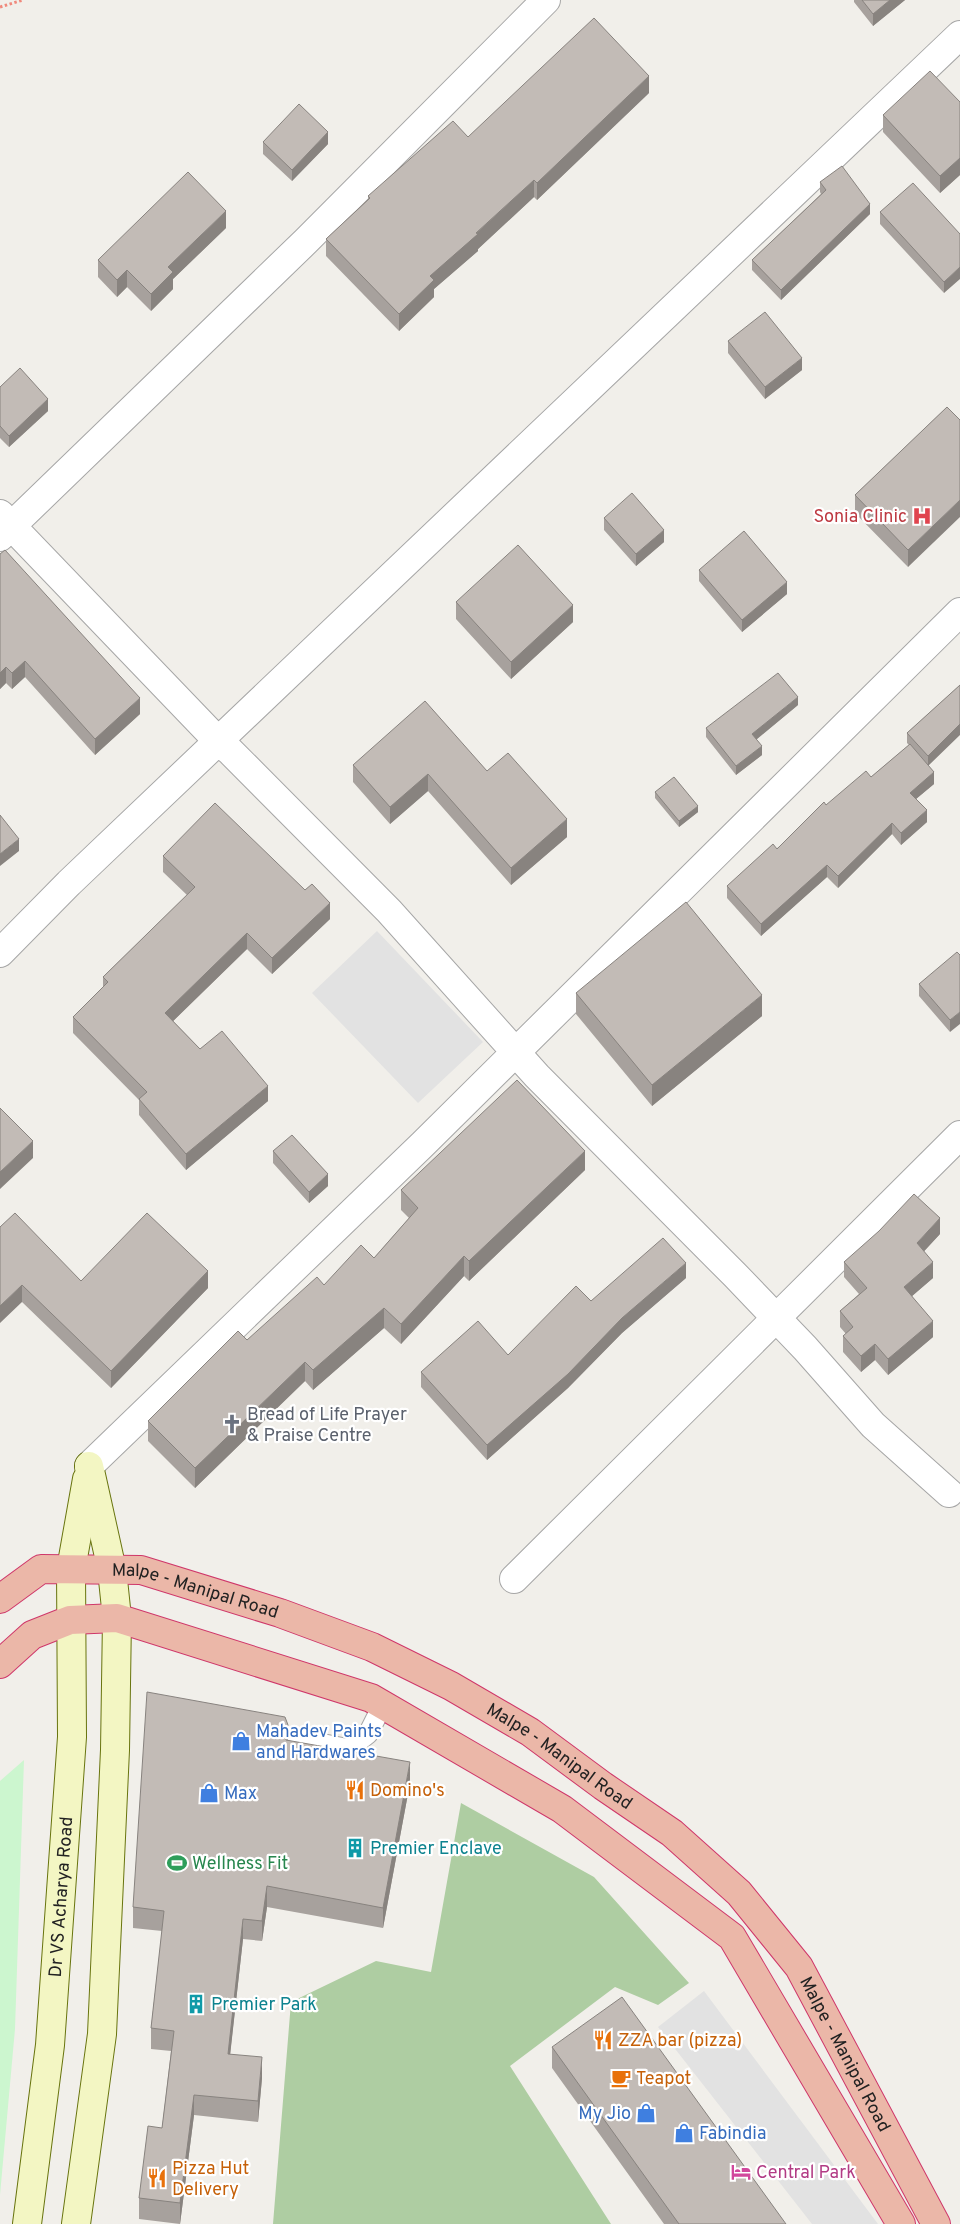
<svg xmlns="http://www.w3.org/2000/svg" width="960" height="2224" viewBox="0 0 960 2224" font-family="Overpass,sans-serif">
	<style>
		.forest { fill: #aecda2 }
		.park { fill: #ccf6cf }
		.parking { fill: #e2e2e2 }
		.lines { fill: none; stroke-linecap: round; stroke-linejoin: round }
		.service-casing { stroke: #a6a6a6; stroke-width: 21 }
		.minor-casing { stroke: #a6a6a6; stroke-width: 30 }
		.secondary-casing { stroke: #68740e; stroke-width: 30 }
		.trunk-casing { stroke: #cf376a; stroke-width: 30 }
		.path { stroke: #f0897c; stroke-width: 3; stroke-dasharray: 2.5 2.5; stroke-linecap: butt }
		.service { stroke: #fff; stroke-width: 19 }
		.minor { stroke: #fff; stroke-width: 28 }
		.secondary { stroke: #f3f6c3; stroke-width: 28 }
		.trunk { stroke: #ebb7a8; stroke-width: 28 }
		.wall { fill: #a7a19d }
		.shaded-wall { fill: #88837f }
		.building { fill: #c2bbb6; stroke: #88837f }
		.labels { text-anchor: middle; stroke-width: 4.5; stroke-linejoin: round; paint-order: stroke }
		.health-label { font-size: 18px; fill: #be3a42; stroke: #fff; text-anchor: end }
		.worship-label { font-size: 18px; fill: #5b616d; stroke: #fff; text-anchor: start }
		.street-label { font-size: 18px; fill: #222; stroke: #fff }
		.shop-label { font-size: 18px; fill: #366cbe; stroke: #fff; text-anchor: start }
		.food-label { font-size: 18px; fill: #c56008; stroke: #fff; text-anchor: start }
		.culture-label { font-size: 18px; fill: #0d838f; stroke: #fff; text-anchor: start }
		.leisure-label { font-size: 18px; fill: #27864d; stroke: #fff; text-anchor: start }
		.hotel-label { font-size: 18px; fill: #b23c85; stroke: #fff; text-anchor: start }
	</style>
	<rect width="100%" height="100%" fill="#f1efea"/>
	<path class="forest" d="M461,1803L594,1877L689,1983L658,2005L615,1987L510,2066L611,2224H273L291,2002L376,1961L431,1972Z"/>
	<path class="park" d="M24,1760L15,2029L0,2195V1781Z"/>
	<path class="parking" d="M377,931L483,1042L418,1103L312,993Z
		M704,1991L878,2224H812L658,2027Z"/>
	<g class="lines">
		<defs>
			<path id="service" d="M296,1738L349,1749L368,1734L383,1704"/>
			<path id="minor" d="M0,514L218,741L230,751L389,911L537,1076L735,1275L805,1348L873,1425L949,1493
				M0,537L306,241L546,0
				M0,953L69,883L960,35
				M89,1466L423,1144L960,612
				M514,1579L960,1135"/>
			<g id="secondary">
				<path id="s1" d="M27,2224L50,2045L72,1737L71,1569L87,1479"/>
				<path d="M76,2224L102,2034L115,1750L117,1618L112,1570L89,1466"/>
			</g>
			<g id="trunk">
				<path id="s2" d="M0,1599L41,1569L141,1570L280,1613L372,1647L451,1686L530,1732L603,1786L672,1833L739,1893L799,1967L936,2224"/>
				<path d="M0,1664L32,1635L70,1620L117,1618L371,1698L562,1809L732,1937L901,2224"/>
			</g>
		</defs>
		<use href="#service" class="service-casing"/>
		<use href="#minor" class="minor-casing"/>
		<use href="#secondary" class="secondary-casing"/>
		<use href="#trunk" class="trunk-casing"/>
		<path class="path" d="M0,7L23,0"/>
		<use href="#service" class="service"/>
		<use href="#minor" class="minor"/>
		<use href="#secondary" class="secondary"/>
		<use href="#trunk" class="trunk"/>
	</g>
	<path class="wall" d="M854,0H905L873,26L854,2Z
		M649,93L537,200L534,197L478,249V251L434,289V297L399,331L326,256V239L368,199V196L468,137Z
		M960,102V175L940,193L883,132V115Z
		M263,142L328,144L292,181L263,154Z
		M820,182L870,214L781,300L752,270V260L821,194L820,192Z
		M880,212L960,234L944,293L880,224Z
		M226,228L173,279V289L151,311L127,287L117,297L98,277V260Z
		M728,341L802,370L765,399L728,353Z
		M0,387L48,411L9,447L0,438Z
		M947,407L908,567L855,513V495Z
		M604,518L664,542L636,566L604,530Z
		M0,554L140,714L95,755L25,677L12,689L6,683L0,689Z
		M699,570L787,594L742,632L699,581Z
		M456,602L573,622L511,679L456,619Z
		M960,685L928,766L934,784L916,799L927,822L901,845L892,834L838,888L827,877L761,936L727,898V886L871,777L909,745L907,743V733Z
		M798,705L756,740L762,755L736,775L706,737V728Z
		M353,765L487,771L567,837L511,885L428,791L390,824L353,782Z
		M655,792L698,812L679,827L655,798Z
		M163,856L330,919L272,974L247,949L173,1021L200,1049L268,1101L186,1170L139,1115V1100L73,1033V1017L103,987V977L187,895L163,872Z
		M960,955L950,1032L919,996V984Z
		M576,993L762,1016L652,1106L576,1014Z
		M273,1151L328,1186L309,1203L273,1163Z
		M585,1170L469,1281L464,1276L401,1344L384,1328L313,1390L305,1381L195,1488L148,1441V1421L247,1340L324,1285L374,1258L409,1218L401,1210V1190Z
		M0,1227L81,1281L208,1288L111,1388L22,1302Z
		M940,1234L924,1251L933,1278L912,1296L933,1337L888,1375L875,1360L861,1372L843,1352V1336L846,1334L840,1327V1311L859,1294L844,1277V1262Z
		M686,1278L622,1333L568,1388L487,1460L421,1387V1372L508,1355L591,1301Z
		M410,1783L383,1928L267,1907L262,1941L243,1939L230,2054L262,2078L258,2122L194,2115L180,2224L139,2219V2198L162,2128L171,2051L151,2049V2028L162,1931L133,1928V1907Z
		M552,2047L786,2224H664L552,2068Z"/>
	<path class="shaded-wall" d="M890,0H905L873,26V14Z
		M649,76V93L537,200V183Z
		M328,132V144L292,181V170Z
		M960,158V175L940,193V176Z
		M534,180V197L478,249V251L434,289V297L399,331V314L430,276Z
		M870,204V214L781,300V290Z
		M226,211V228L173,279V289L151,311V294L168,267Z
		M960,267V279L944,293V282Z
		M127,270V287L117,297V280Z
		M802,358V370L765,399V387Z
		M48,399V411L9,447V436Z
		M960,500V517L908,567V550Z
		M664,530V542L636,566V554Z
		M787,582V594L742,632V620Z
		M573,605V622L511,679V662Z
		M25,661V677L12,689V673Z
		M6,667V683L0,689V673Z
		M798,697V705L752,743V734Z
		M140,698V714L95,755V739Z
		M960,724V735L928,766V756Z
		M762,746V755L736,775V766Z
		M934,772V784L910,804V793Z
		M428,774V791L390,824V807Z
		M698,806V812L679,827V821Z
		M927,810V822L901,845V833Z
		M567,819V837L511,885V868Z
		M892,823V834L838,888V876Z
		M19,839V851L0,866V854Z
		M827,865V877L761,936V924Z
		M330,903V919L272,974V958Z
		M247,933V949L165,1029V1013Z
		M762,995V1016L652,1106V1085Z
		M960,1012V1024L950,1032V1020Z
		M268,1086V1101L186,1170V1154Z
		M33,1141V1158L0,1189V1172Z
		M585,1151V1170L469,1281V1261Z
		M328,1174V1186L309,1203V1192Z
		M940,1218V1234L917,1259V1243Z
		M464,1256V1276L401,1344V1324Z
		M933,1262V1278L904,1303V1287Z
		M686,1263V1278L622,1333L568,1388L487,1460V1445L622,1318Z
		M208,1271V1288L111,1388V1371Z
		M22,1285V1302L0,1323V1306Z
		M384,1308V1328L313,1390V1370Z
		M933,1321V1337L888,1375V1359Z
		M875,1344V1360L861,1372V1356Z
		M305,1362V1381L195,1488V1468Z
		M288,1725V1746L286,1740Z
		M410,1762V1783L383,1928V1908Z
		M267,1886V1907L262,1941V1921Z
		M243,1919V1939L228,2074V2054Z
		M262,2057V2078L258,2122V2101Z
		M194,2095V2115L180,2224V2203Z"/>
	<path class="building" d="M862,0H890L873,14Z
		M594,18L649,76L537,183L534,180L476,233L478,234L430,276L434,280L399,314L326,239L370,198L368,196L453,121L468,137Z
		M930,71L960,102V158L940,176L883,115Z
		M299,104L328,132L292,170L263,142Z
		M842,166L870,204L781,290L752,260L826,190L820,182Z
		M188,172L226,211L168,267L173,272L151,294L127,270L117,280L98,260Z
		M913,183L960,234V267L944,282L880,212Z
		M765,312L802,358L765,387L728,341Z
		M20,368L48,399L9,436L0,426V387Z
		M947,407L960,420V500L908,550L855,495Z
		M632,493L664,530L636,554L604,518Z
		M744,531L787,582L742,620L699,570Z
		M518,545L573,605L511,662L456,602Z
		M5,550L140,698L95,739L25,661L12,673L6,667L0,673V554Z
		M778,673L798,697L752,734L762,746L736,766L706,728Z
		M960,685V724L928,756L907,733Z
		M425,701L487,771L508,753L567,819L511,868L428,774L390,807L353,765Z
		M910,744L934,772L910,793L927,810L901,833L892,823L838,876L827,865L761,924L727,886L773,844L777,849L824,802L826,805L866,771L871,777Z
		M674,777L698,806L679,821L655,792Z
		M215,803L305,890L312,884L330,903L272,958L247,933L165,1013L200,1049L222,1031L268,1086L186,1154L139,1099L147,1092L73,1017L108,982L103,977L195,887L163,856Z
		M0,815L19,839L0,854Z
		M686,902L762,995L652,1085L576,993Z
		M957,952L960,955V1012L950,1020L919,984Z
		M517,1080L585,1151L469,1261L464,1256L401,1324L384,1308L313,1370L305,1362L195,1468L148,1421L238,1331L247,1340L317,1277L324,1285L361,1245L374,1258L418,1208L401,1190Z
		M0,1108L33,1141L0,1172Z
		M292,1135L328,1174L309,1192L273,1151Z
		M914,1194L940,1218L917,1243L933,1262L904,1287L933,1321L888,1359L875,1344L861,1356L843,1336L853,1327L840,1311L867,1288L844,1262L879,1231Z
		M15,1213L81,1281L147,1213L208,1271L111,1371L22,1285L0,1306V1227Z
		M663,1238L686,1263L622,1318L568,1374L487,1445L421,1372L478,1321L508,1355L576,1286L591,1301Z
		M147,1692L285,1717L288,1725L286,1740L410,1762L383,1908L267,1886L262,1921L243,1919L228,2054L262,2057L258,2101L194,2095L180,2203L139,2198L148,2126L162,2128L174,2031L151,2028L164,1911L133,1907Z
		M622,1997L786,2224H679L552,2047Z"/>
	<defs>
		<symbol id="hospital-bare" viewBox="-9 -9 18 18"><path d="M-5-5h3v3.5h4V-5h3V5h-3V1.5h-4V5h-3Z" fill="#e0444e" stroke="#fff" stroke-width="2.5" paint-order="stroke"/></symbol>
		<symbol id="church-bare" viewBox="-9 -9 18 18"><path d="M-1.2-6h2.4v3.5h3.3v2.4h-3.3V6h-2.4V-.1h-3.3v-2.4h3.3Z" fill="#6b7280" stroke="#fff" stroke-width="2.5" paint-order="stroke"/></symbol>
		<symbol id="shop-bare" viewBox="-9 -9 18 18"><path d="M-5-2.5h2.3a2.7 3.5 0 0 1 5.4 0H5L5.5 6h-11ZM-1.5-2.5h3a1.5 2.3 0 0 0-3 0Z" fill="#3f7fe0" stroke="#fff" stroke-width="2.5" paint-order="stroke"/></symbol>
		<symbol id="restaurant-bare" viewBox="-9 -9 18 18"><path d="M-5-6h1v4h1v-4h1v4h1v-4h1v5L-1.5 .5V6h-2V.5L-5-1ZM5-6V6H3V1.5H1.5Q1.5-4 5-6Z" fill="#e8710a" stroke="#fff" stroke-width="2.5" paint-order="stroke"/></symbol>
		<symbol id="building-bare" viewBox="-9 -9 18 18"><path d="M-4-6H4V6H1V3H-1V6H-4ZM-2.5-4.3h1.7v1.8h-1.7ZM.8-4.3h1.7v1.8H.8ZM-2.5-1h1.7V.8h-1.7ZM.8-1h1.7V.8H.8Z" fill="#0f9aa8" stroke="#fff" stroke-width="2.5" paint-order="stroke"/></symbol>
		<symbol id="stadium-bare" viewBox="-9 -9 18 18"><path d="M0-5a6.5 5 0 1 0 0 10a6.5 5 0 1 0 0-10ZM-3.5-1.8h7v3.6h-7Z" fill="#2e9e5b" stroke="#fff" stroke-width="2.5" paint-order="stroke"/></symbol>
		<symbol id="cafe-bare" viewBox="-9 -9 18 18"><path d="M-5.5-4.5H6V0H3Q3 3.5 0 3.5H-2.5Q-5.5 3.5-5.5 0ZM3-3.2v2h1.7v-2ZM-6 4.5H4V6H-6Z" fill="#e8710a" stroke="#fff" stroke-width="2.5" paint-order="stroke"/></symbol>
		<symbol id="hotel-bare" viewBox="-9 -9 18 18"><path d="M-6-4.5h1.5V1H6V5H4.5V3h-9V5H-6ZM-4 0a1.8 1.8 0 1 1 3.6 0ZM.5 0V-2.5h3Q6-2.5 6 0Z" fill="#d1479c" stroke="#fff" stroke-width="2.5" paint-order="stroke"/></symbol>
	</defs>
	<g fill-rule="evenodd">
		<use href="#hospital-bare" x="908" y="502" width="28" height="28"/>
		<use href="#church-bare" x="218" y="1410" width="28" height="28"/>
		<use href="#shop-bare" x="227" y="1727" width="28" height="28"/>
		<use href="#restaurant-bare" x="341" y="1776" width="28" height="28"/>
		<use href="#shop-bare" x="195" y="1779" width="28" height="28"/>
		<use href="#building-bare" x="341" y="1834" width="28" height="28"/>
		<use href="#stadium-bare" x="163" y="1849" width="28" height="28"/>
		<use href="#building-bare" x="182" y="1990" width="28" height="28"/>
		<use href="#restaurant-bare" x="589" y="2026" width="28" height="28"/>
		<use href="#cafe-bare" x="607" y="2064" width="28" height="28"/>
		<use href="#shop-bare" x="632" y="2099" width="28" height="28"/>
		<use href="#shop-bare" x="670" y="2119" width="28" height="28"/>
		<use href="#hotel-bare" x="727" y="2158" width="28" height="28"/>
		<use href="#restaurant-bare" x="143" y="2164" width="28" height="28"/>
	</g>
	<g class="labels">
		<g class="health-label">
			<text x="907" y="522">Sonia Clinic</text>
		</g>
		<g class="worship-label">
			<text x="247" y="1420">Bread of Life Prayer<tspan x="247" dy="21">&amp; Praise Centre</tspan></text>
		</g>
		<g class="street-label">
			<text dy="6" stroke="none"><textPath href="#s2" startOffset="208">Malpe - Manipal Road</textPath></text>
			<text dy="6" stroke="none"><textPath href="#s2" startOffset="612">Malpe - Manipal Road</textPath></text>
			<text dy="6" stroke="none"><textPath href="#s1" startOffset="329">Dr VS Acharya Road</textPath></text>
			<text dy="6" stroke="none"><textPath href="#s2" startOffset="1032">Malpe - Manipal Road</textPath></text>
		</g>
		<g class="shop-label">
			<text x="256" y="1737">Mahadev Paints<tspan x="256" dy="21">and Hardwares</tspan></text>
			<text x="224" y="1799">Max</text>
			<text x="631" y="2119" text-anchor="end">My Jio</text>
			<text x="699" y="2139">Fabindia</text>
		</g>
		<g class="food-label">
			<text x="370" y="1796">Domino's</text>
			<text x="618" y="2046">ZZA bar (pizza)</text>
			<text x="636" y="2084">Teapot</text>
			<text x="172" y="2174">Pizza Hut<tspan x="172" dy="21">Delivery</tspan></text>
		</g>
		<g class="culture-label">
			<text x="370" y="1854">Premier Enclave</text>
			<text x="211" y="2010">Premier Park</text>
		</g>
		<g class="leisure-label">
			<text x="192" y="1869">Wellness Fit</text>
		</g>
		<g class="hotel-label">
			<text x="756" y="2178">Central Park</text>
		</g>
	</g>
</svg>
